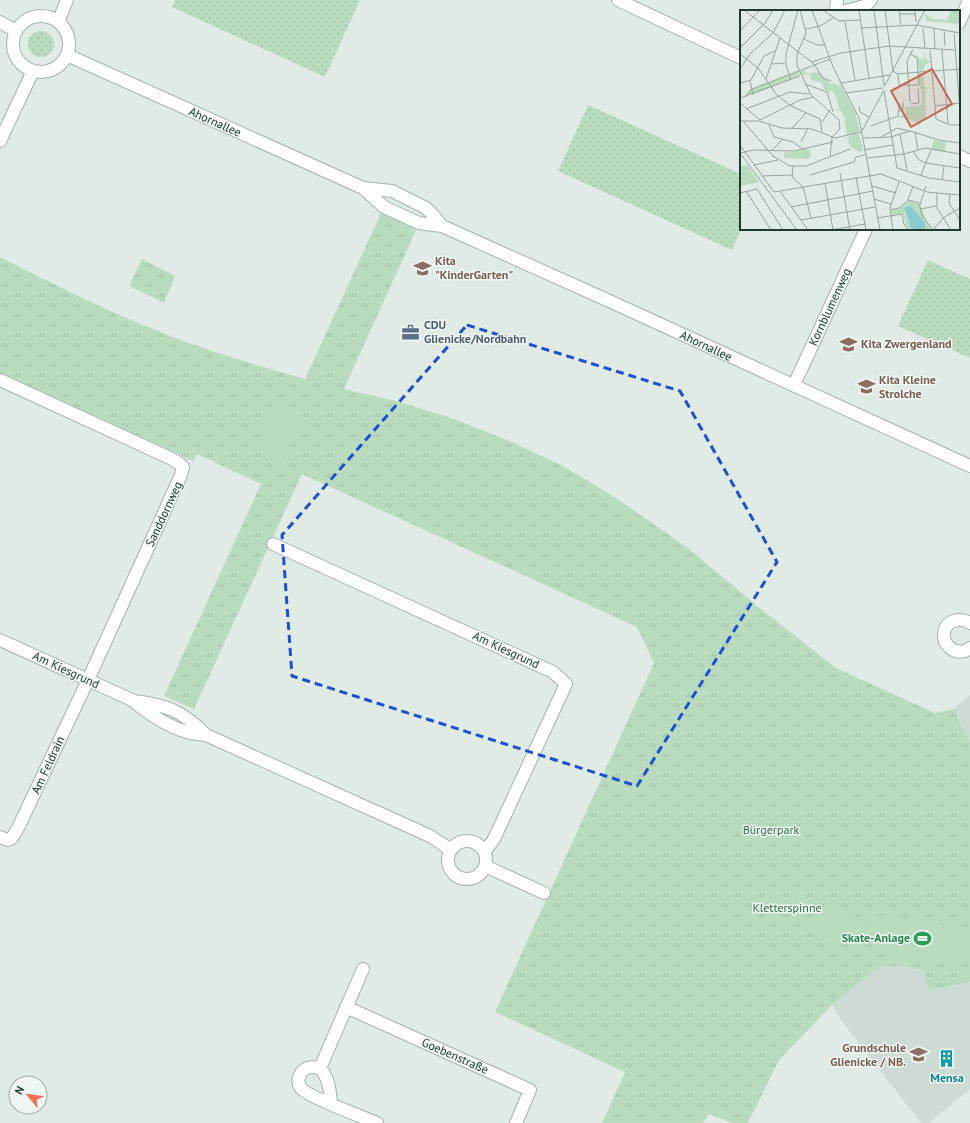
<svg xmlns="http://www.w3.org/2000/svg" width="970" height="1123" viewBox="0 0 970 1123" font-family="'PT Sans',sans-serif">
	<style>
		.built { fill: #cedbd4 }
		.grass { fill: url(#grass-dots) }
		.park { fill: url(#park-tufts) }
		.pitch { fill: #b9dcbf }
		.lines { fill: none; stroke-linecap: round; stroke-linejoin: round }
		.minor-casing { stroke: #a3b3ab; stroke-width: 14 }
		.minor { stroke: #fff; stroke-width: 12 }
		.marked { fill: none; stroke: #1d4ed8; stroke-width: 3; stroke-dasharray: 8 5; stroke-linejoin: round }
		.labels { text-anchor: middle; stroke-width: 3; stroke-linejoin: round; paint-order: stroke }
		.street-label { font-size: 12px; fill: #213b31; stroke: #f0f7f3 }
		.education-label { font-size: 12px; font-weight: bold; fill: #785e54; stroke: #f0f7f3; text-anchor: start }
		.service-label { font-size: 12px; font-weight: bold; fill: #4e5e75; stroke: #f0f7f3; text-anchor: start }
		.park-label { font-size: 12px; fill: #2c713f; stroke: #f0f7f3 }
		.leisure-label { font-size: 12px; font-weight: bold; fill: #27864d; stroke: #f0f7f3; text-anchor: end }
		.culture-label { font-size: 12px; font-weight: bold; fill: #0d838f; stroke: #f0f7f3 }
		.inset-road { fill: none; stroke: #94a59d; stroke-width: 1 }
		.view { fill: #c66552; fill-opacity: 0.15; stroke: #c66552; stroke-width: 2 }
		.inset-edge { fill: none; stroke: #213b31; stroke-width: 2 }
	</style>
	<defs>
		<pattern id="grass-dots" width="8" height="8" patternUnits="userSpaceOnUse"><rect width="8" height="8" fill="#b9dcbf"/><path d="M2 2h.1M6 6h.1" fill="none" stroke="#9fbea5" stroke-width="1.8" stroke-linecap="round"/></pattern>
		<pattern id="park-tufts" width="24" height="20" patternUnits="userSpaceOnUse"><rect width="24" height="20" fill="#b9dcbf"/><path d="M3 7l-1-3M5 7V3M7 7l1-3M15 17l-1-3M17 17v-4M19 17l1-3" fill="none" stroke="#9fbea5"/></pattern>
	</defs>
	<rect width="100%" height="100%" fill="#e0ebe5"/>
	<path class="built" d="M970,695V743L954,709Z
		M903,966L925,971L928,991L970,982V1089L929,1123H921L841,1020L832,1005L880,967Z"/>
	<path class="grass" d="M175,0H360L325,77L172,7Z
		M28 44a13 13 0 1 1 26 0a13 13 0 1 1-26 0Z
		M588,105L741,174V229L732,250L558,171Z
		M928,260L970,279V358L898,326Z"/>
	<path class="park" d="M382,211L417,228L344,389L400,402L457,420L512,442L565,467L613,496L688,548L756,605L836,668L935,713L954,709L970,743V982L928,991L925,971L903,966L880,967L832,1005L779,1060L748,1123H732L709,1114L703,1123H602L625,1072L495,1012L654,663L637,627L302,474L194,709L164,696L261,484L197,454L193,461L0,373V257C53,284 107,311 163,333C209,352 257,365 305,379Z
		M142,259L175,276L164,303L129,286Z"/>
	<path class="pitch" d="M277,403L304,417L278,466L265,460L269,452L256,446Z
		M814,911L855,916L852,939L811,934Z
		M867,915L918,917L970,936V963L885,960V940L866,936Z"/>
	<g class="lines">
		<defs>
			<path id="minor" d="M618,0L741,58
				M836,11L837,0
				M845,11L865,6L871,0
				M13 44a28 28 0 1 1 56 0a28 28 0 1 1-56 0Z
				M0,22L16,31
				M58,22L67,0
				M959,23L969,0
				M67,55L363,188L384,207L419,223L442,226L605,299L970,466
				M0,141L33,71
				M959,156L970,161
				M363,188L392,191L426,208L434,216L442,226
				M0,380L170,458L180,464L183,467L181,475L88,680L18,828L12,838L8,840L0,837
				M794,385L866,229
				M273,544L553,672L566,684L494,839L485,851
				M970,623C960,617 945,620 944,634C943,645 954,654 965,651C967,650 968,649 970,648
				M0,640L132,700C149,714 166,726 187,732C193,734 200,734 206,735L430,836L451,850
				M133,701C166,705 182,710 206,735
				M448 860a19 19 0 1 1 38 0a19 19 0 1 1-38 0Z
				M485,866L544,893
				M346,1007L530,1090L516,1123
				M320,1068L363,969
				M331,1104C330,1091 329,1078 320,1068C315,1067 309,1066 305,1069C299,1073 296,1082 301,1088C306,1096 365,1118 377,1123"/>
		</defs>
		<use href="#minor" class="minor-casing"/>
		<use href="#minor" class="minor"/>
	</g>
	<path class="marked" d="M467,325L680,391L777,562L637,786L292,676L282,535Z"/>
	<defs>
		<symbol id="school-bare" viewBox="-9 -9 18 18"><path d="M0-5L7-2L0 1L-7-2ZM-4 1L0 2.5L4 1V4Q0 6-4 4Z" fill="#8d6e63" stroke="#f0f7f3" stroke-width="2.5" paint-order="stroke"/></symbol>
		<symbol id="office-bare" viewBox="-9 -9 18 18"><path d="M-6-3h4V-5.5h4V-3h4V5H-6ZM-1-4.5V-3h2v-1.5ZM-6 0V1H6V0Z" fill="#5c6f8a" stroke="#f0f7f3" stroke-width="2.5" paint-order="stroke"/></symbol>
		<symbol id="stadium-bare" viewBox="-9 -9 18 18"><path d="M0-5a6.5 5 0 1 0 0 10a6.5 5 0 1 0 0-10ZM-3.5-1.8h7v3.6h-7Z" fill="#2e9e5b" stroke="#f0f7f3" stroke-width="2.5" paint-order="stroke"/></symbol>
		<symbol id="building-bare" viewBox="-9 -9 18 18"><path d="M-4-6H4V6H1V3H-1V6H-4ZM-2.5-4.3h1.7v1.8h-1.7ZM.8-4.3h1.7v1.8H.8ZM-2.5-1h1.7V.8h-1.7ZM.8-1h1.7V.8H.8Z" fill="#0f9aa8" stroke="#f0f7f3" stroke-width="2.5" paint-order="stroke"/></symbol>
	</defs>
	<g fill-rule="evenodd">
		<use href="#school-bare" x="410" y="256" width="25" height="25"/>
		<use href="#office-bare" x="398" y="320" width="25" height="25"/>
		<use href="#school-bare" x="836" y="332" width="25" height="25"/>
		<use href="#school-bare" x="854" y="374" width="25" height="25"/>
		<use href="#stadium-bare" x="910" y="926" width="25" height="25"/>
		<use href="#school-bare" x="906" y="1042" width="25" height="25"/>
		<use href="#building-bare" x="934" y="1046" width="25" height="25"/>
	</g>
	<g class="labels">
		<g class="street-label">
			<text transform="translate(215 122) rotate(24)" y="4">Ahornallee</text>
			<text transform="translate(830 307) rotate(-65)" y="4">Kornblumenweg</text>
			<text transform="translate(706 346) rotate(25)" y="4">Ahornallee</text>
			<text transform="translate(164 514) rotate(-65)" y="4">Sanddornweg</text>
			<text transform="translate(506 650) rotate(25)" y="4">Am Kiesgrund</text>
			<text transform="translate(66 670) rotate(25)" y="4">Am Kiesgrund</text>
			<text transform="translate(48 765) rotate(-65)" y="4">Am Feldrain</text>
			<text transform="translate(455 1056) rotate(24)" y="4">Goebenstraße</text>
		</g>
		<g class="education-label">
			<text x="435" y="265">Kita<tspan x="435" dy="14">"KinderGarten"</tspan></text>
			<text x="861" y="348">Kita Zwergenland</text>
			<text x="879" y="384">Kita Kleine<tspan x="879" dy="14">Strolche</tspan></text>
			<text x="906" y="1052" text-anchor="end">Grundschule<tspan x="906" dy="14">Glienicke / NB.</tspan></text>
		</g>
		<g class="service-label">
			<text x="424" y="329">CDU<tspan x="424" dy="14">Glienicke/Nordbahn</tspan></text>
		</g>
		<g class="park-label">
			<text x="771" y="834">Bürgerpark</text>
			<text x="787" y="912">Kletterspinne</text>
		</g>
		<g class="leisure-label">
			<text x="910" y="942">Skate-Anlage</text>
		</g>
		<g class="culture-label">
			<text x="947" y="1082">Mensa</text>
		</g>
	</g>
	<g transform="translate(740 10)">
		<rect width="220" height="220" fill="#e0ebe5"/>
		<path d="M211,0H220V14L186,11L185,4L193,9L207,10ZM64,59L66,63L79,62L93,77L84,79L82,73L71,70L70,64L61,65Z" fill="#b9dcbf"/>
		<path d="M194,130L206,132L205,141L191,140ZM7,155L19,172L0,176V157Z" fill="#b9dcbf"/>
		<path d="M184,40L186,50L191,51L185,55L183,61L179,62L178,48L171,43L184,50ZM59,61L60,65L14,84H6L10,80ZM178,63H183L185,77L193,78L185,79L186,108L178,116L175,111L158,107L166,103L165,97L182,95L181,79L170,80L180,78ZM98,69L115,102L120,121L113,124L110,121L111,124L107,126L104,106L100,100L94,102L99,99L96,86L92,80L88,82L84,79L93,77L91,73L100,76ZM119,123L123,141L119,142L110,136L107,127ZM69,139L71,146L68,149L44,148V143ZM169,191L179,194L191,220H178L185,216L170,194L165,197L164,202L172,220L167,217L163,204L151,205V201L160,198Z" fill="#b9dcbf"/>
		<path d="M170,195L185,213V218L178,220L171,218L164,198Z" fill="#89cccf"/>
		<path class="inset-road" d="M4,0L74,54L83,68L91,71M60,0L66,23L57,44V55L71,85L99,110L100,119L92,127M72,0L93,57L119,108L140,220M83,0L99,11L120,10M119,0L129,68M134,0L144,75M145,0L153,61L158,64L191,61M159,0L161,16M175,0L176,12M159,4H175M105,12L115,70M121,18L176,15L220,23M183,18L185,38M66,19L80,16L93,8M194,19L195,39M204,20L205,36M0,21L20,0M214,22L220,101M64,29L77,35H85M0,38L25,13L33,0M190,40L192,60M202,40L208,114M0,44L18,58L36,84L51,96L80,109L82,122M71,52L101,43L149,36L215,40M32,54L45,53M0,59L10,44L33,23L45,0M193,61L220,59M192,62L196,109L210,115H220M158,64L159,75H179L177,48L170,44M26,69L40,28M51,70L46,55V44L58,0M10,71L13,85M0,73L11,70L24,46L35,41M101,73L150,65M65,74L87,82L93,102M144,77L185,0M144,81L157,158L189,168L220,172M106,83L143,78M5,87L12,79L90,49M0,88L60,66M170,92L167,51L173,39M0,93L20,110M171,94L179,93L178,80M119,96L120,102L129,107M194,96L220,93M6,99L50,82L70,84M159,101L163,100V92M20,110L60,90L74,87M0,111H19L42,118L72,119L95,128L121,122M4,112L33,146L50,156H66L110,139M82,112L90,100M29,115L34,127L53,132L64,140M131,116L158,106L159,93M52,118L66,103M122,121L144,80M175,122L178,140M160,124L167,160M141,127L157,118L169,121M123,128L151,127L170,121L199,130L220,133M61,132L68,118M0,135L34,182L141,164L187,182L220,185M124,140L153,135M31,141L42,130M173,141L179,150L186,153L220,158M0,143L14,140L54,141L93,132M0,143L57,220M90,147L92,127M127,148L164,144L185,138L220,144M114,152L116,147L125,145M14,155L38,150M53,156L52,167L63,177L71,208M100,163L110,220M70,165L114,152M181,165L191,140M22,166L52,165M116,167L126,220M202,170L204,156M85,173L93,220M132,176L156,183M6,181L31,220M40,181L68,220M0,183L17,179L43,220M197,183V198L211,220M210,184L209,193L220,210M134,189L151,194M168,190L173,176M180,195L186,176M51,197L133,181M180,199L196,196M150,200L159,198L169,190L179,193L182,205L193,220L203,208L220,198M137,208L162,204L164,214L169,220M61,210L135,197M91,220L125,214M153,220L150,198L159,172"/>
		<path class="view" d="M192,59L212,94L171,117L151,81Z"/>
		<rect width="220" height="220" class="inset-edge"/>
	</g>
	<g transform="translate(28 1095) rotate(299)"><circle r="19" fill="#f0f7f3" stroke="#9daca5"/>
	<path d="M0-3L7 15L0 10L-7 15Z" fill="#ef6f5a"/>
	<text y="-6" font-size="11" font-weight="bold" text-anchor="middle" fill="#213b31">N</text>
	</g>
</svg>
